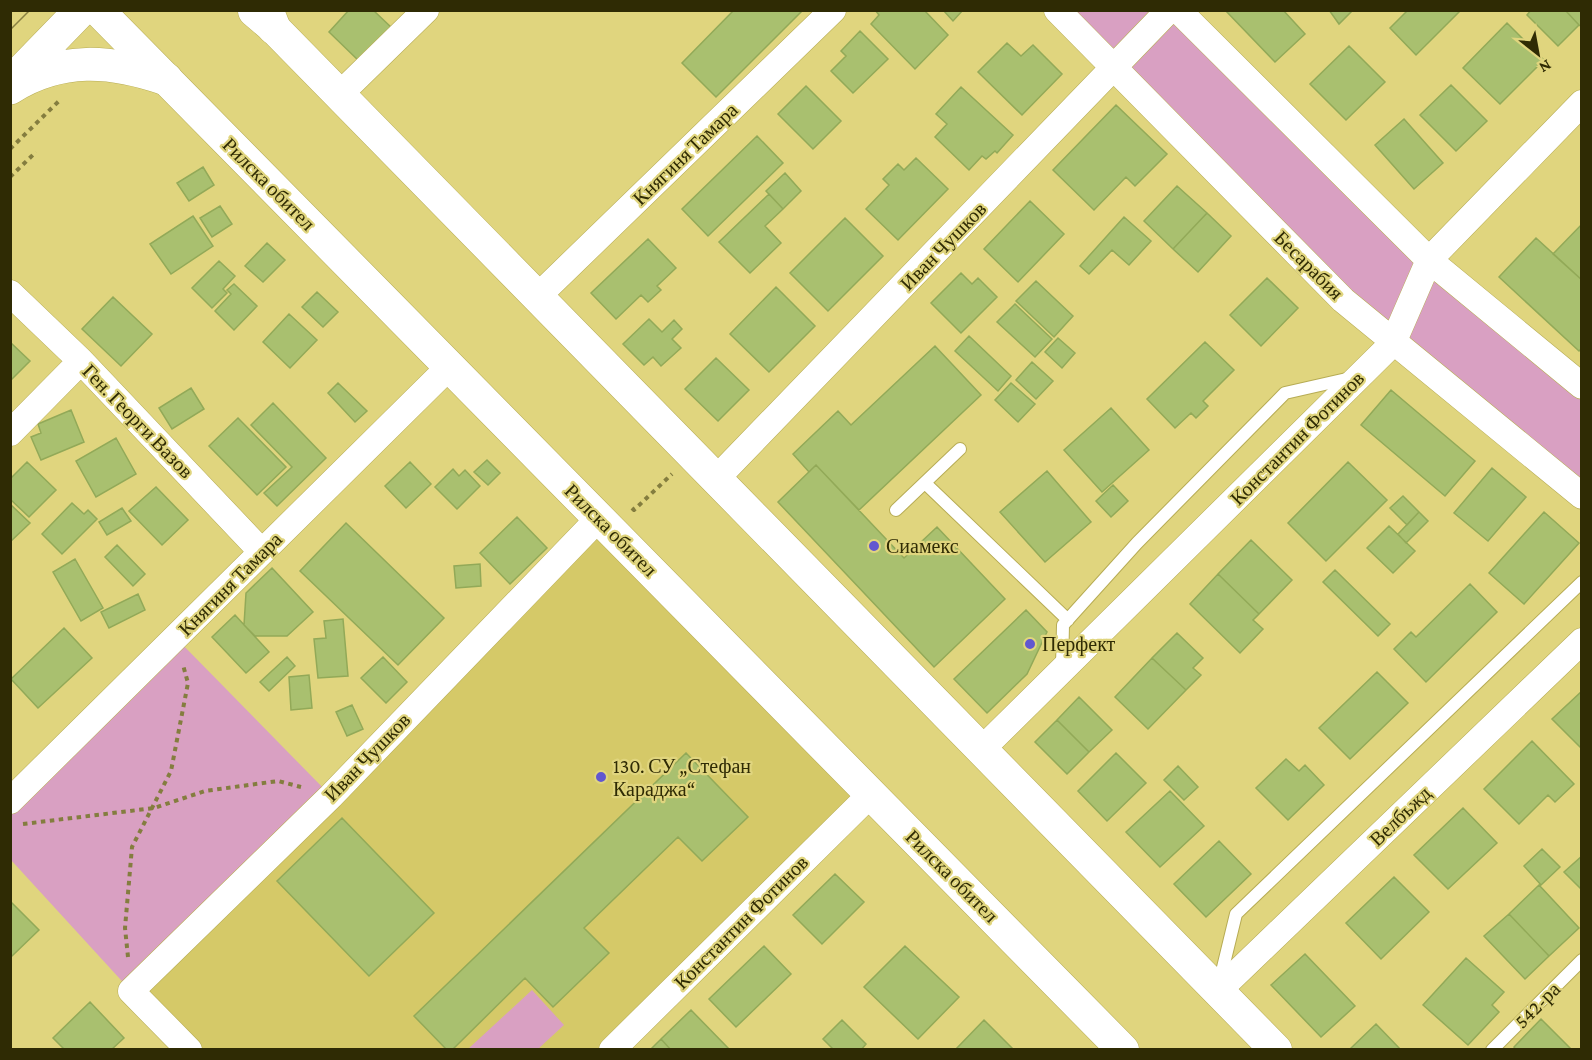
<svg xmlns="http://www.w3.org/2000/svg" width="1592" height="1060" viewBox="0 0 1592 1060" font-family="'Crimson Pro',serif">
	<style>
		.built { fill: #d5c968 }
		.green { fill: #d9a0c2 }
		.building { fill: #a9c06f; stroke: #92a958; stroke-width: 1.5 }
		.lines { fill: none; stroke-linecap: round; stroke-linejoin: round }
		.service-casing { stroke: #b7ac54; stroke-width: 14 }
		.minor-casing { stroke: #b7ac54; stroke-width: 27 }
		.tertiary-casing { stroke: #b7ac54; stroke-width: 33 }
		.primary-casing { stroke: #b7ac54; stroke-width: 34 }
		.path { stroke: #847d3f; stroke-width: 4; stroke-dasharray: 4.5 4.5; stroke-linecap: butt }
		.service { stroke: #fff; stroke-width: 12 }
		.minor { stroke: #fff; stroke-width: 26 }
		.tertiary { stroke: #fff; stroke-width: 32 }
		.primary { stroke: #fff; stroke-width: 33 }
		.tram { stroke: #898142; stroke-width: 1.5 }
		.poi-dot { fill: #6157d0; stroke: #e0d57e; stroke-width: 2 }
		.labels { text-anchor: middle; stroke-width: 4.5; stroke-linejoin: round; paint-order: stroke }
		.street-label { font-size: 20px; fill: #2f2b04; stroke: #e0d57e }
		.poi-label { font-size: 20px; fill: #2f2b04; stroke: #e0d57e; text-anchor: start }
	</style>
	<rect width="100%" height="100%" fill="#e0d57e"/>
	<path class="built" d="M599,518L871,794L612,1049H189L131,991Z"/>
	<path class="green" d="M1057,11H1178L1581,386V496L1393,343Z
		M176,638L331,796L131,991L11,860V801Z
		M532,990L564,1025L538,1049H468Z"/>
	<path class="building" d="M349,10H373L393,29L361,63L329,32Z
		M734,10H803L716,97L682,63Z
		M875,10H924L948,35L915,69L871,24L879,15Z
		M943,10H963L953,21Z
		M1225,10H1283L1305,34L1275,62Z
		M1329,10H1353L1339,24Z
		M1408,10H1461L1416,55L1390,28Z
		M1531,10H1565L1579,25L1558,46L1527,15Z
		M1565,10H1582V27L1579,25Z
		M1507,23L1544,60L1500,104L1463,68Z
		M860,31L888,59L853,93L831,71L846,56L841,51Z
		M1007,43L1021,56L1033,45L1062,74L1022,115L978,72Z
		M1349,46L1385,82L1346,120L1310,84Z
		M1451,85L1487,121L1456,151L1420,115Z
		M806,86L841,121L813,149L778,114Z
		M961,87L1013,135L997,153L995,151L986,159L982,156L969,170L935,137L947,124L936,114Z
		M1116,105L1167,154L1135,186L1126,177L1094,210L1053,170Z
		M1404,119L1443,163L1414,189L1375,145Z
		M757,136L783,163L708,236L682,209Z
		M916,158L948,189L898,240L866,209L889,185L883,179L898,164L904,170Z
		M203,167L214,185L189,201L177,183Z
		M785,173L801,191L783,209L766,191Z
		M1177,186L1207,213L1173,249L1144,221Z
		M769,194L783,209L765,226L781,243L750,273L719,242Z
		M1030,201L1064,234L1018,282L984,249Z
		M220,206L232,224L212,237L200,218Z
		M1207,213L1231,236L1198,272L1173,249Z
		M193,216L213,246L171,274L150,244Z
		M1124,217L1151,241L1129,265L1112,250L1089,274L1080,266Z
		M845,218L883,256L828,311L790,273Z
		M1582,224V280L1553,254Z
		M1536,238L1582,280V348L1579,351L1499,277Z
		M648,239L676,268L657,286L661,290L648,302L641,295L616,319L591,293Z
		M267,243L285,260L263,282L245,266Z
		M219,261L235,276L223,289L227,293L212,308L192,288Z
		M961,273L972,284L978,278L997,297L961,333L931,303Z
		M1267,278L1298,308L1261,346L1230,315Z
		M1036,281L1073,316L1054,337L1016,301Z
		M234,284L257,306L234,330L215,311L231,294L227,290Z
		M776,287L815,326L769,372L730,334Z
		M317,292L338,312L323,327L302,307Z
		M113,297L152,334L121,366L82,329Z
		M1015,304L1052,339L1035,357L997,322Z
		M289,314L317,340L290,368L263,342Z
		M649,319L662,332L674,320L682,329L672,339L681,348L661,366L653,357L644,365L623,344Z
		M969,336L1011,376L998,391L955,351Z
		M1058,338L1075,353L1062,368L1045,352Z
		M10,342L30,361L10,381Z
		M1205,342L1234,370L1203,401L1208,406L1196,418L1191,413L1175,428L1147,399Z
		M935,346L981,395L859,510L816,465L809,472L793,454L838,411L851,425Z
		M716,358L749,390L718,421L685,389Z
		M1032,362L1053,381L1036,399L1016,380Z
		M338,383L367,411L355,422L328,393Z
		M1011,383L1035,404L1018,422L995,400Z
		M191,388L204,409L172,429L159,408Z
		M1391,390L1475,461L1445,496L1361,425Z
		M273,403L326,458L277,506L264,493L292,467L251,425Z
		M1111,408L1149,450L1102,492L1064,450Z
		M71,410L84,442L41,460L31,437L41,433L38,424Z
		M238,418L286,467L257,495L209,446Z
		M116,438L136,474L96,497L76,461Z
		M487,460L500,473L488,485L474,472Z
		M27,462L56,490L29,517L10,499V479Z
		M410,462L431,484L406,508L385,486Z
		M1348,462L1387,500L1326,561L1288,523Z
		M816,465L904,558L937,527L1005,599L934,667L778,502Z
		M1492,468L1526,497L1488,541L1454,513Z
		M453,469L459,476L465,470L480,486L457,509L435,487Z
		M1047,471L1091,522L1045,562L1000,512Z
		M1113,485L1128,501L1111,517L1096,501Z
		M156,487L188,520L162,545L129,511Z
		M1403,496L1419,512L1407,525L1390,508Z
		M72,503L84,514L88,510L97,519L62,554L42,534Z
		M10,504L30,523L10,542Z
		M122,508L131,521L107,535L99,522Z
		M1419,512L1428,521L1406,543L1398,534Z
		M1544,512L1579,543L1524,604L1489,573Z
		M517,517L547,548L510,584L480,553Z
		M346,523L444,618L398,665L300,571Z
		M1389,526L1415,551L1393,573L1367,548Z
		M1251,540L1292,580L1259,614L1218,574Z
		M117,545L145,574L133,586L105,557Z
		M75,559L103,608L81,621L53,572Z
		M480,564L481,586L456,588L454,566Z
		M272,568L313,612L287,636H255L244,625L246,593Z
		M1335,570L1390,624L1378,636L1323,582Z
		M1218,574L1259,614L1253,620L1263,629L1240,653L1190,604Z
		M1470,584L1497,612L1426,682L1394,649L1411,632L1416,637Z
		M138,594L145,610L109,628L101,612Z
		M1026,610L1047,632L1027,674L987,713L954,679Z
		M235,615L269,652L246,673L212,637Z
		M343,619L348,676L318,678L314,639L326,638L324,621Z
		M64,628L92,658L38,708L11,679Z
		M1177,633L1203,658L1193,668L1201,675L1186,690L1152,658Z
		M287,657L295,666L269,691L260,682Z
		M383,657L407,682L386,703L361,678Z
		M1152,658L1186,690L1148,729L1115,697Z
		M1377,672L1408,703L1350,759L1319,728Z
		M309,675L312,708L291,710L289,677Z
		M1582,691V749L1552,719Z
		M1079,697L1112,730L1089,752L1057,720Z
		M352,705L363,729L347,736L336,712Z
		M1057,720L1089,752L1067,774L1035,742Z
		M1532,741L1574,784L1555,802L1548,795L1519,824L1484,789Z
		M686,753L748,817L702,861L678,837L584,928L609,953L553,1007L525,978L452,1050H447L414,1016Z
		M1116,753L1146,783L1107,821L1078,791Z
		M1286,759L1299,771L1305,765L1324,785L1288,820L1256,788Z
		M1178,766L1198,787L1184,800L1164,780Z
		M1170,791L1204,826L1160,867L1126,832Z
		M1463,808L1497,843L1448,889L1414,855Z
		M342,818L434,913L369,976L277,881Z
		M1219,841L1251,874L1206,917L1174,884Z
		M1542,849L1560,867L1541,885L1524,866Z
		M1582,856V890L1564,872Z
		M835,874L864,902L822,944L793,915Z
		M1394,877L1429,912L1381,959L1346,923Z
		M1539,885L1579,928L1549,956L1509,914Z
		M10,901L39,930L12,956L10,954Z
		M1509,914L1549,956L1525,979L1484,936Z
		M764,946L791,974L736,1027L709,999Z
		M905,946L959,997L918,1039L864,987Z
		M1305,954L1355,1006L1321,1037L1271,985Z
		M1466,958L1504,992L1492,1005L1499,1012L1468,1045L1423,1005Z
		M90,1002L124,1038L111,1050H65L53,1038Z
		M691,1010L729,1049L728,1050H671L661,1039Z
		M1541,1019L1572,1050H1516L1514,1047Z
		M842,1020L866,1044L861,1050H834L823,1039Z
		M984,1020L1014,1050H955Z
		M1376,1024L1401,1050H1349Z
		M661,1039L671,1050H650Z"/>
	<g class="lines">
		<defs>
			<path id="service" d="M925,483L1068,620
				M896,510L960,449
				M1062,666L1063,625L1137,543L1285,393L1351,378
				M1219,984L1236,914L1582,582
				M1492,1050L1582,960"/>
			<path id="minor" d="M1057,10L1343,300L1582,496
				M1178,10L1429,260L1582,386
				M339,95L426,10
				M10,293L81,361L262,552
				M537,297L833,10
				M10,433L81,361
				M715,480L1169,10
				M981,750L1393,343L1429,260L1582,103
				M10,801L449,367
				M1218,991L1582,641
				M189,1050L131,991L331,796L599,518
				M612,1050L871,794"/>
			<path id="tertiary" d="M98,10L1123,1050
				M254,11L274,28L1276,1050"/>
			<path id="primary" d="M267,10L274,28
				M14,79L81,10
				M10,88C61,56 111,60 166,79"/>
		</defs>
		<use href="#service" class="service-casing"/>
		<use href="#minor" class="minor-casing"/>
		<use href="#tertiary" class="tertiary-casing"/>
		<use href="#primary" class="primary-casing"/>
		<path class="path" d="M10,149L61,99
			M10,177L36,152
			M632,508L634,510L672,474
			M23,824L154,808L205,791L278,781L301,787
			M128,957L125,928L132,847L171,771L188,683L183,665"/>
		<use href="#service" class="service"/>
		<use href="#minor" class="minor"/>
		<use href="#tertiary" class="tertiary"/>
		<use href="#primary" class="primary"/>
		<path class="tram" d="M10,30L30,10"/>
	</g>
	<g class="poi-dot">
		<circle cx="874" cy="546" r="6"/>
		<circle cx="1030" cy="644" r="6"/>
		<circle cx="601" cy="777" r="6"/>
	</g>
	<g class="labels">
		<g class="street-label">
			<text transform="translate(685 154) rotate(-44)" y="7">Княгиня Тамара</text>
			<text transform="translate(269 184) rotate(45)" y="7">Рилска обител</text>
			<text transform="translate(943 246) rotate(-46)" y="7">Иван Чушков</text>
			<text transform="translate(1309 265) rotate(45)" y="7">Бесарабия</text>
			<text transform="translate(138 421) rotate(46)" y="7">Ген. Георги Вазов</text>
			<text transform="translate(1297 438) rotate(-45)" y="7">Константин Фотинов</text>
			<text transform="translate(611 530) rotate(45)" y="7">Рилска обител</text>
			<text transform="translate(230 584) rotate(-45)" y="7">Княгиня Тамара</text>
			<text transform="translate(367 757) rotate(-46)" y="7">Иван Чушков</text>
			<text transform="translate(1400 816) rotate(-44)" y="7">Велбъжд</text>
			<text transform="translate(952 876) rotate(45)" y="7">Рилска обител</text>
			<text transform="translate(741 922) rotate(-45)" y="7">Константин Фотинов</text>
			<text transform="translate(1537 1005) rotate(-45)" y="7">542-ра</text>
		</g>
		<g class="poi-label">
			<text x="886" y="553">Сиамекс</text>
			<text x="1042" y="651">Перфект</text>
			<text x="613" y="773">130. СУ „Стефан<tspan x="613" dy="23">Караджа“</tspan></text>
		</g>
	</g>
	<rect width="1592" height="1060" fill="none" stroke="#2f2b04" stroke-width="24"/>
	<g transform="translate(1538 54) rotate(149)" stroke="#e0d57e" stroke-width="4.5" paint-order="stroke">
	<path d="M0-4.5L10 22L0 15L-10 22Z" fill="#2f2b04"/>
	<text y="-9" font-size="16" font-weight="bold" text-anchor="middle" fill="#2f2b04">N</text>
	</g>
</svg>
